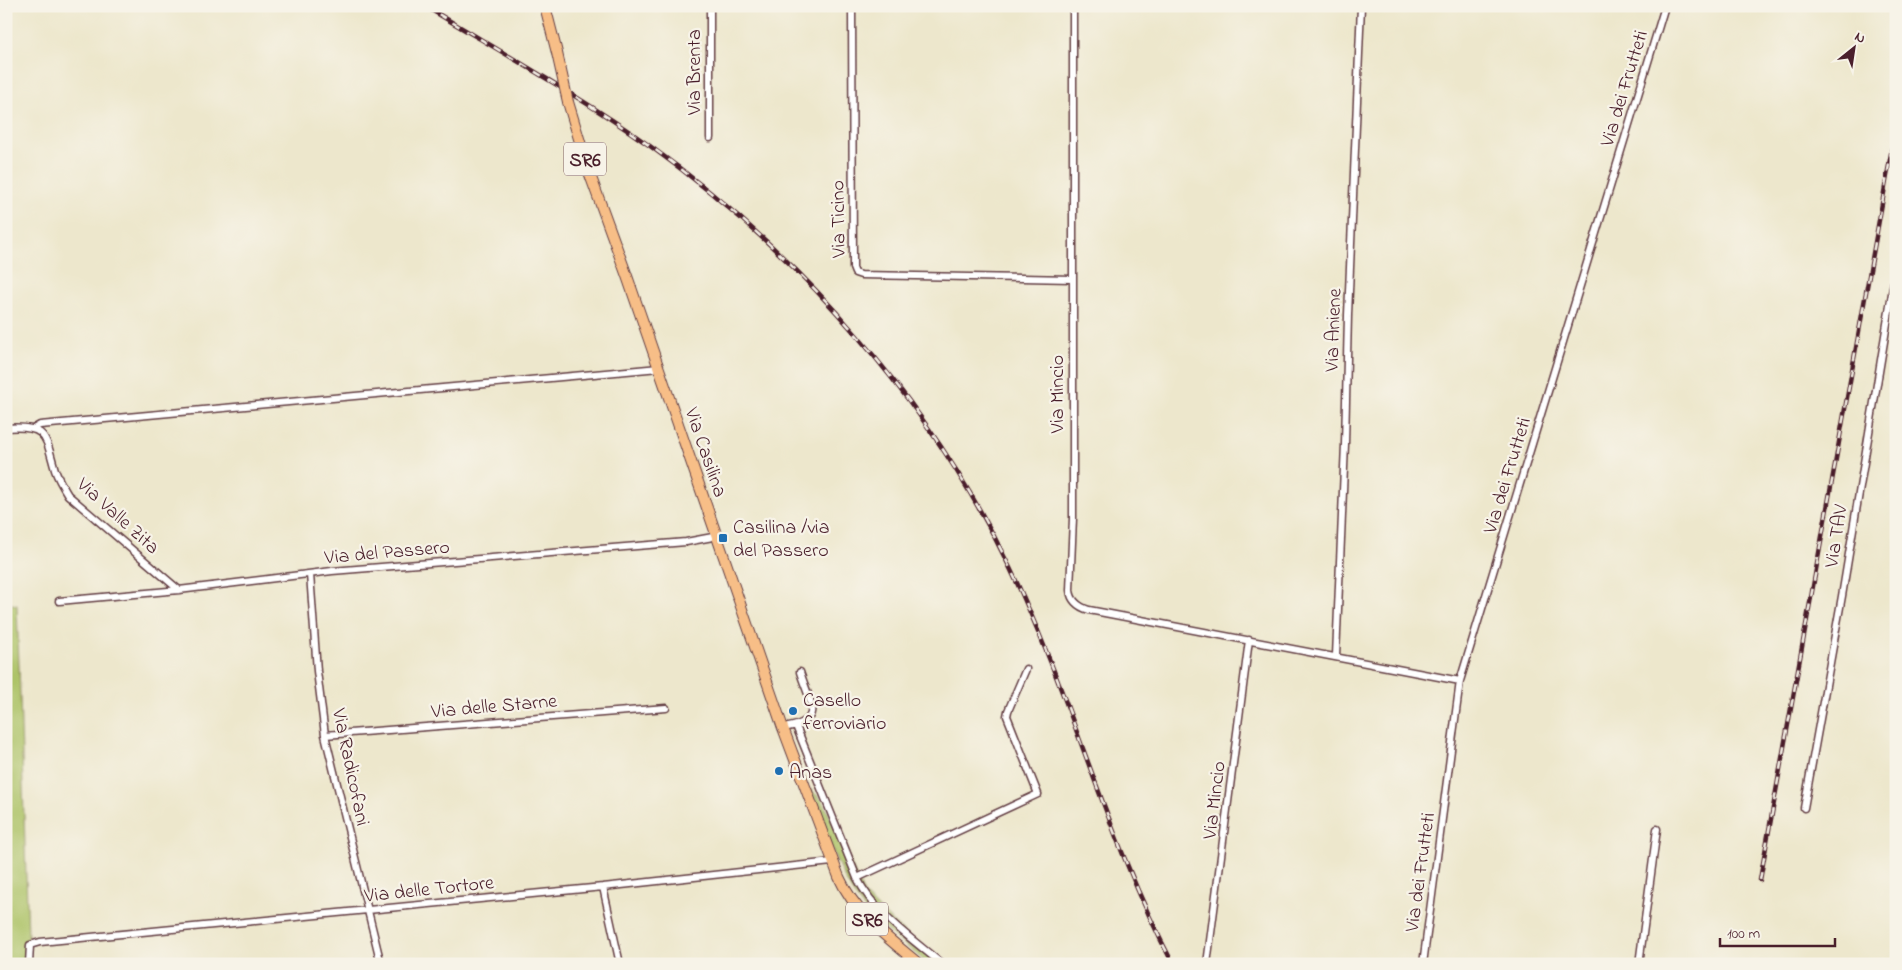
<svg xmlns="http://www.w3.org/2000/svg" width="1902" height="970" viewBox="0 0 1902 970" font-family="'Indie Flower',sans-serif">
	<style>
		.green { fill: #adc368; stroke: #7c714a }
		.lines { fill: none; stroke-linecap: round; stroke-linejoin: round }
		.minor-casing { stroke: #623d43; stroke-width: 9 }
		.primary-casing { stroke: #623d43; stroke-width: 12 }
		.minor { stroke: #fff; stroke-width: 6 }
		.primary { stroke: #f7be87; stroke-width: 10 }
		.rail-casing { stroke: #4a1f2b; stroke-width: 4.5 }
		.rail { stroke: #f7f3e8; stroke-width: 2.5; stroke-dasharray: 8; stroke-linecap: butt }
		.primary-bridge-casing { stroke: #623d43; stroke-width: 12; stroke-linecap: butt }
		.primary-bridge { stroke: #f7be87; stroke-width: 10 }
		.poi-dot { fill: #1f6fb2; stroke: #f7f3e8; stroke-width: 2 }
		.labels { text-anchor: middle; stroke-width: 4.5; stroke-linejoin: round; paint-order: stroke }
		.shield { fill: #f7f3e8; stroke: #7e5f64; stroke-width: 1 }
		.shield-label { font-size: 19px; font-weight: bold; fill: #4a1f2b }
		.street-label { font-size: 20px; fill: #4a1f2b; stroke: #f7f3e8 }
		.poi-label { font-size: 20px; fill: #4a1f2b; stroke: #f7f3e8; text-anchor: start }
	</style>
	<rect width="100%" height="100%" fill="#f7f3e8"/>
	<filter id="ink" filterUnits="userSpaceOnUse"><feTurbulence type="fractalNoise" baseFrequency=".02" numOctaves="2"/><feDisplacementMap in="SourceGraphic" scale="10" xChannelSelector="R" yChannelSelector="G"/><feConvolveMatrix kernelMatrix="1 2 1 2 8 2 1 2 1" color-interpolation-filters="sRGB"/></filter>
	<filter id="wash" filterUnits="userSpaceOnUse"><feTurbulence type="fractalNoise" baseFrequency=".0096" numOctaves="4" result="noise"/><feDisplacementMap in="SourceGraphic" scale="20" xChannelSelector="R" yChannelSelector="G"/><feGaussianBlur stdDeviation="1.12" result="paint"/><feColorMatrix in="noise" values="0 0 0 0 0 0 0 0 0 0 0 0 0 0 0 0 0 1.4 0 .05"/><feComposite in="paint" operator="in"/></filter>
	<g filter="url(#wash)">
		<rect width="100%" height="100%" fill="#ede7cc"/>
		<path class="green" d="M6,603L17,605L29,964H6Z
			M810,789L823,801L865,896L938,964H928C909,947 873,922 859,902C836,869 824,827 810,789Z"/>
	</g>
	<g filter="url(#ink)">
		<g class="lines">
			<defs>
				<path id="minor" d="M710,6V138
					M852,6L853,268L855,273L861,275L1072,279
					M1073,6V518L1070,590C1071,601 1079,607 1089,610L1460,681
					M6,428C48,425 45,436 55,470C58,479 63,487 68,495L179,590
					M33,429L40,425L659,368
					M310,574L317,671L325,735L381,964
					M59,601L179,590L332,571L686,542L718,536
					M1336,656L1345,444L1348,315L1361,6
					M796,726L857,878C875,914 911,938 942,964
					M783,728C826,722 810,703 800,672
					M325,735L666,708
					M1804,808L1842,596L1896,269
					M857,878L1038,794L1007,716L1008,711L1026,669
					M603,887L620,964
					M29,964L30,945L40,942L603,887L832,862
					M1207,964L1249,640
					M1423,964L1460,681L1665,6
					M1639,964L1657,829"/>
				<path id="primary" d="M545,6L557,53
					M568,102L589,172L627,276L783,728L839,877C856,915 888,938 919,964"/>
			</defs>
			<use href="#minor" class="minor-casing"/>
			<use href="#primary" class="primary-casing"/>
			<use href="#minor" class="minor"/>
			<use href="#primary" class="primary"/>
			<defs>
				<path id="rail" d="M425,6C501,52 578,95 650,146C800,254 930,401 1010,568C1072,697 1106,837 1173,964
					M1760,880L1896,126"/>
			</defs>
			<use href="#rail" class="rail-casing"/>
			<use href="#rail" class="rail"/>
			<defs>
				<path id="primary-bridge" d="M557,53L568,102"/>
			</defs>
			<use href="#primary-bridge" class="primary-bridge-casing"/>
			<use href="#primary-bridge" class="primary-bridge"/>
		</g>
	</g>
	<g class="poi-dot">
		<rect x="718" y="533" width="10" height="10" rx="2.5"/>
		<circle cx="793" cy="711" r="5"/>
		<circle cx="779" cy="771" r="5"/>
	</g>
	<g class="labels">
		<g class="shield">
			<rect x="564" y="142.5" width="42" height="33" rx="4"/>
			<rect x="846" y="902.5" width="42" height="33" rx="4"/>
		</g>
		<g class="shield-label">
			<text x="585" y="166">SR6</text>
			<text x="867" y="926">SR6</text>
		</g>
		<g class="street-label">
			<text transform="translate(693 72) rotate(-90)" y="7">Via Brenta</text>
			<text transform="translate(1623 88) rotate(-73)" y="7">Via dei Frutteti</text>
			<text transform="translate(837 219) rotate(-91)" y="7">Via Ticino</text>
			<text transform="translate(1332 330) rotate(-88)" y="7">Via Aniene</text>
			<text transform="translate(1056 394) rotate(-90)" y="7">Via Mincio</text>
			<text transform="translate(707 452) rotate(71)" y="7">Via Casilina</text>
			<text transform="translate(1506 475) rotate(-73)" y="7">Via dei Frutteti</text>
			<text transform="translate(119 515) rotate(42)" y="7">Via Valle Zita</text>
			<text transform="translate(1835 536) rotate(-81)" y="7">Via TAV</text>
			<text transform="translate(387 551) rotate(-5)" y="7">Via del Passero</text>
			<text transform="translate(494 705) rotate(-5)" y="7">Via delle Starne</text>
			<text transform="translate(352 767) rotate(78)" y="7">Via Radicofani</text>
			<text transform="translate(1213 800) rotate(-83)" y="7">Via Mincio</text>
			<text transform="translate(1419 872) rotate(-82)" y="7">Via dei Frutteti</text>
			<text transform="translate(429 888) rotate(-6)" y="7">Via delle Tortore</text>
		</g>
		<g class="poi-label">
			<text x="733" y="533">Casilina /via<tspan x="733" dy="23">del Passero</tspan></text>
			<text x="803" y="706">Casello<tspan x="803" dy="23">ferroviario</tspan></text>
			<text x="789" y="778">Anas</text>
		</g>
	</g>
	<rect width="1902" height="970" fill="none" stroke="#f7f3e8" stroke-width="25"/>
	<g transform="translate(1854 48) rotate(30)" stroke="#f7f3e8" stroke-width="4" paint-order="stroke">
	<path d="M0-4L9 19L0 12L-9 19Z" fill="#4a1f2b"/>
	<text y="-8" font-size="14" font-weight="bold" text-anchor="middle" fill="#4a1f2b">N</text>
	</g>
	<path d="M1720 938v8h115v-8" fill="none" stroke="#4a1f2b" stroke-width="2.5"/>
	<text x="1727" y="938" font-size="15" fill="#4a1f2b" stroke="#f7f3e8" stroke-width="4" paint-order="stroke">100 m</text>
</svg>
